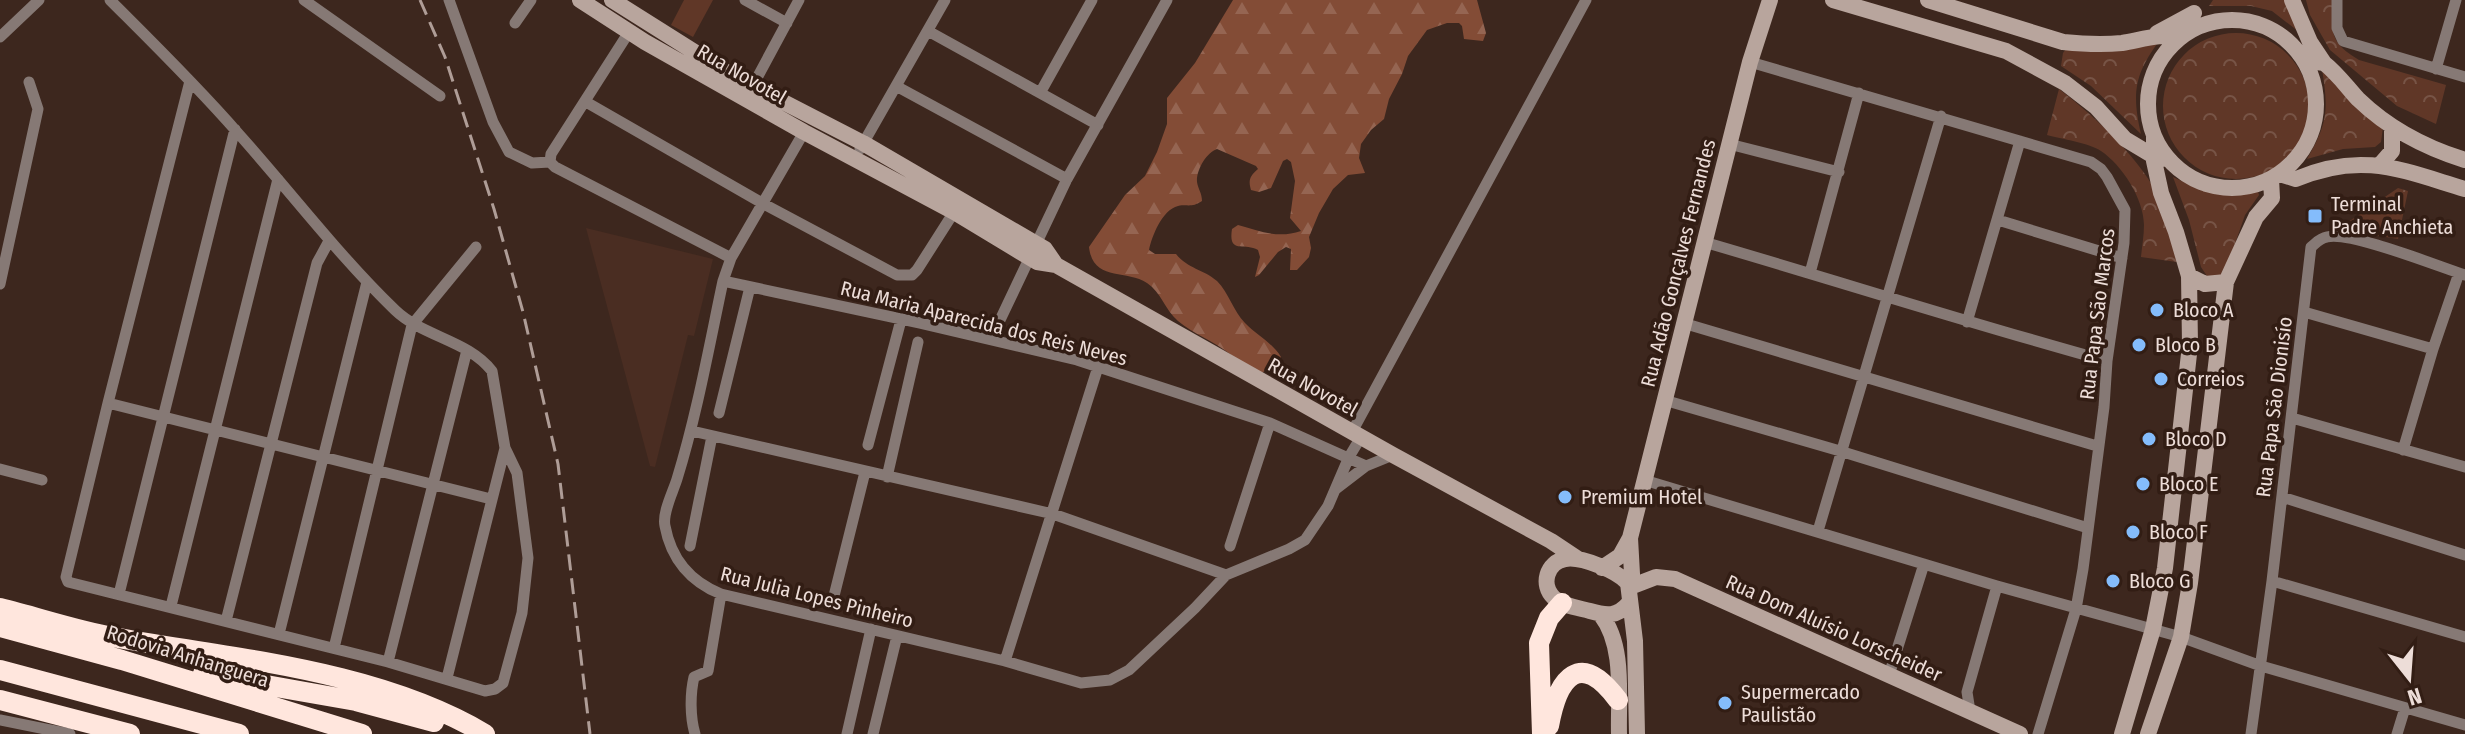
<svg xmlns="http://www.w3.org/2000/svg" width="2465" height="734" viewBox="0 0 2465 734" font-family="'Fira Sans Condensed',sans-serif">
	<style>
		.built { fill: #4a2d22 }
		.forest { fill: url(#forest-firs) }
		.park { fill: url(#park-crowns) }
		.pitch { fill: #603727 }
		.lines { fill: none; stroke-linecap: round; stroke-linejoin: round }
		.street { stroke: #867975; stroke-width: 11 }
		.secondary { stroke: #b8a59d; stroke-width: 16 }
		.highway { stroke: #ffe6dd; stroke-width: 20 }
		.rail { stroke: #af9d97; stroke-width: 3; stroke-dasharray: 16 8; stroke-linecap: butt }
		.poi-dot { fill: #84bcfb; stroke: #321d14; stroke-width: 3 }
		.labels { text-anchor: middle; stroke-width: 7; stroke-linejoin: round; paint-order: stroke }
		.street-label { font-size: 20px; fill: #edddd8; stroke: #321d14 }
		.poi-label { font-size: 20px; fill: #edddd8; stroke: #321d14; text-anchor: start }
	</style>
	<defs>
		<pattern id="forest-firs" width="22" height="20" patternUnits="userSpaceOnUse" patternTransform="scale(2)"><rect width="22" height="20" fill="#834c36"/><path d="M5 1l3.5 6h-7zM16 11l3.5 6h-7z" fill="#956552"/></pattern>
		<pattern id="park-crowns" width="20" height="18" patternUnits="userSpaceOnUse" patternTransform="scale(2)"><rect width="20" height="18" fill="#603727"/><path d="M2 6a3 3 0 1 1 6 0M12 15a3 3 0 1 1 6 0" fill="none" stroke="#775446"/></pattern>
	</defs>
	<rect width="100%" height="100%" fill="#3d271e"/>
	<path class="built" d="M586,228L713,259L694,336L688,335L655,467L650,466Z"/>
	<path class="forest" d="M1233,0H1477L1486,33L1483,41L1464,39L1462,26L1459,23H1447L1427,30L1408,56L1402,74L1389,99L1384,119L1371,130L1361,144L1359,158L1365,173L1348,175L1333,189L1319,213L1309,237L1311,248L1309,257L1297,270H1290L1291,249L1286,247L1278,252L1259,275L1255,277L1260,257L1258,250C1244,242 1228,255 1232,229L1238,225C1260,231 1278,239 1301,231L1290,218L1295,181L1291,162L1287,159L1283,161L1271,188L1259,192L1251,190C1248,180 1250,176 1258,169L1256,166L1217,149C1207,152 1196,170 1197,182C1198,189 1202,193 1202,201C1192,208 1188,204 1178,206C1162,210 1152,236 1149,250L1155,254H1176C1188,269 1203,269 1217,281C1229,293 1233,311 1245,323C1256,335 1272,342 1281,357L1278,364L1261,373L1258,379C1249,370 1240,361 1230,354C1214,341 1193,334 1178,321C1165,310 1161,292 1147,283C1126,269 1093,282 1089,247L1125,195L1145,176L1157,152L1167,124V98L1195,63Z"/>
	<path class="park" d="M2213,0H2288L2303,35L2272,11L2251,6H2209Z
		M2306,0H2334C2331,33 2329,42 2359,60L2446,85L2436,124L2397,106L2330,50L2310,15Z
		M2163 106a73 73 0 1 1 146 0a73 73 0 1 1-146 0Z
		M2163,36C2135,72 2131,91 2141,134L2091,86L2061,66L2063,53L2069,45Z
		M2321,63L2383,127L2381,142L2375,147L2343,149L2307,159C2330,120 2328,106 2321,63Z
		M2059,89C2098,119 2141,159 2163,204C2172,222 2177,244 2184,263L2141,257C2142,246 2144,236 2144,225C2144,199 2122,165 2101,151C2090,143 2061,139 2047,135Z
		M2173,177C2206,193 2221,194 2257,188L2259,195L2245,215L2223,278L2215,279L2207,276L2201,267L2189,220Z
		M2398,188L2408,191L2398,239L2338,229Z"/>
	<path class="pitch" d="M684,0H713L693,37L671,25Z"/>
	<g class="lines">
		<path class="street" d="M110,0C153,43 197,86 237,132C290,191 338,255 395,310C423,337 468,340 492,371L505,448L517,473L528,558L522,613L503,683L495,689L485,691L388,662L68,582L66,577L108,403L190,81
			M304,0L440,96
			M449,0L493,122L509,152L532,163L550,162L555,167L731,258
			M745,0L787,23
			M2337,0V28L2343,41L2465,77
			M515,23L531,0
			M928,31L1098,125
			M0,37L39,0
			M1750,62L2091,162L2101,169L2107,177L2125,210L2124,243L2107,361L2104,407L2083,569L2076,609L2038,734
			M2436,69L2456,0
			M896,86L1067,179
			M750,91L799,0
			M1040,93L1092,0
			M586,102L762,203L897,275H912L917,270L954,212
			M804,132L731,258L723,281C709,347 697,414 677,479C673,492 662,513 665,526C671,559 691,582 721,594L1005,661L1081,683L1110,680L1129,670L1195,608L1226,575L1289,549L1305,540L1328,506L1349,457L1361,437
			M1729,144L1839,172
			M860,149L945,0
			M550,162L551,154L629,32
			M1998,220L2122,258
			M1704,242C1838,281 1972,324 2107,361
			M1810,273L1859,93
			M723,281L920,323L1077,360L1270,423L1366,466
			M0,284L38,109L29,82
			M2304,312L2433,349
			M1967,322L2020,141
			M1683,323L2097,446
			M991,339L1067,179L1167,0
			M1664,400L1840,451L2088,528
			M108,403L491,499
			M719,413L750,287
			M2292,418L2465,467
			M692,431L1053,514L1226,575
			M1352,432L1586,0
			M868,445L901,320
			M2403,450L2433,349L2459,273
			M0,469L42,480
			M887,477L918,342
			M1644,480L1997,586L2181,637L2261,666L2465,725
			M1336,489L1366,466L1393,455
			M2282,497L2465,555
			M1818,531L1941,116
			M690,546L712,436
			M1230,546L1270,423
			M2272,581L2465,637
			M119,594L235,129
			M833,600L865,472
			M171,606L278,179
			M226,621L317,263L329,241
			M279,634L367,282
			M334,648L412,325L476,247
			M1005,661L1098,367
			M388,662L467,350
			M1889,675L1924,564
			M447,678L505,448
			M1970,711L1967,692L1997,586
			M0,720L70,734
			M695,734C690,717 690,694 694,677L708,671L721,594
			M847,734L871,629
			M873,734L897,636
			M2251,734L2272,581L2311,247C2316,243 2320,238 2327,237C2350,231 2437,266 2465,275
			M2397,734L2405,708"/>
		<path class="secondary" d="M580,0L645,42L804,132L954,212L1037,262L1056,265L1393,455L1551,541L1578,559
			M612,0L731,75L863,143L1045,249L1056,265
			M1833,0L2006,51L2065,83L2096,107L2125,139L2160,160
			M1928,0L2063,42C2083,44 2102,45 2122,43C2141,40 2161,33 2180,37
			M2292,0L2310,42L2324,63
			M2148 104a84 84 0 1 1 168 0a84 84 0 1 1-168 0Z
			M2157,33L2194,13
			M2308,65L2317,62L2324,63C2337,73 2347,87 2358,99C2388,128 2426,148 2465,160
			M2379,166L2392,151V127
			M2280,174L2296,179C2362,151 2401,170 2465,189
			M2189,276L2205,284L2226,282
			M1602,568L1620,556L1630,538L1750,62L1770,0
			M1628,583L1632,574L1630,538
			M1630,587L1656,577L1675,579L2020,734
			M1629,603C1617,617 1607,616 1590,611C1579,608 1562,606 1554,598C1540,585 1547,562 1565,559C1581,556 1617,571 1628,583L1635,641L1637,734
			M1601,615C1625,646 1618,696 1619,734
			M2122,734L2153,629L2165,568L2190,345L2189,276L2176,232L2161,193L2154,161V137
			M2148,734L2181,637L2190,583L2226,282L2256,217L2272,198L2271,179"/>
		<path class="highway" d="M0,608C37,617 75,630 113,637C235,659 377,670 485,734
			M0,627L122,660L362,734
			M0,670L239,734
			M203,674L356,701L434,722
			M0,700L130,734
			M1549,726C1558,677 1580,649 1618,700
			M1542,734L1539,643L1549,618L1562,603"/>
		<path class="rail" d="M420,0L445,57L494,209L523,312L558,464L590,734"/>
	</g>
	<g class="poi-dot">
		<rect x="2307" y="208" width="16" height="16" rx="4"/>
		<circle cx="2157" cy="310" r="8"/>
		<circle cx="2139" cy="345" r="8"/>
		<circle cx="2161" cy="379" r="8"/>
		<circle cx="2149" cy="439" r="8"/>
		<circle cx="2143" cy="484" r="8"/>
		<circle cx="1565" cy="497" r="8"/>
		<circle cx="2133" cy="532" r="8"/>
		<circle cx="2113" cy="581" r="8"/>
		<circle cx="1725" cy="703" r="8"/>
	</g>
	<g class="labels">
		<g class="street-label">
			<text transform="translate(742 74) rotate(30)" y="7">Rua Novotel</text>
			<text transform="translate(1678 263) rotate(-76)" y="7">Rua Adão Gonçalves Fernandes</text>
			<text transform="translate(2097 314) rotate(-83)" y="7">Rua Papa São Marcos</text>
			<text transform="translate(984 323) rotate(14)" y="7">Rua Maria Aparecida dos Reis Neves</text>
			<text transform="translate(1313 387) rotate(29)" y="7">Rua Novotel</text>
			<text transform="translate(2274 407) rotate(-83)" y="7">Rua Papa São Dionisío</text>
			<text transform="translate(817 597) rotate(14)" y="7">Rua Julia Lopes Pinheiro</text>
			<text transform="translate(1834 628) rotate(24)" y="7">Rua Dom Aluísio Lorscheider</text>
			<text transform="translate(188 656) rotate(17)" y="7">Rodovia Anhanguera</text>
		</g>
		<g class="poi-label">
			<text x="2331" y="211">Terminal<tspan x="2331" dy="23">Padre Anchieta</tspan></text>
			<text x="2173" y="317">Bloco A</text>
			<text x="2155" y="352">Bloco B</text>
			<text x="2177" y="386">Correios</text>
			<text x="2165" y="446">Bloco D</text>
			<text x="2159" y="491">Bloco E</text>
			<text x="1581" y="504">Premium Hotel</text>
			<text x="2149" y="539">Bloco F</text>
			<text x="2129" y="588">Bloco G</text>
			<text x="1741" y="699">Supermercado<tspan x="1741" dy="23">Paulistão</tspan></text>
		</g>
	</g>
	<g transform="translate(2409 678) rotate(163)" stroke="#321d14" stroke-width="6" paint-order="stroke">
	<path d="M0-6L14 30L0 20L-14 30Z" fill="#edddd8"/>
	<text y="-12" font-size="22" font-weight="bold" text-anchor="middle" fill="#edddd8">N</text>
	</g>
</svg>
